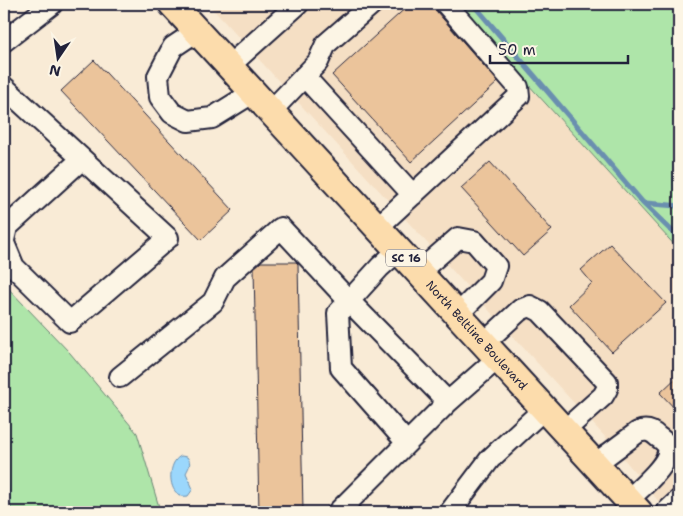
<svg xmlns="http://www.w3.org/2000/svg" width="683" height="516" viewBox="0 0 683 516" font-family="'Shantell Sans',sans-serif">
	<style>
		.built { fill: #f5dfc4 }
		.green { fill: #aee5a9; stroke: #688472 }
		.water { fill: #9bd7fc; stroke: #6b8faf }
		.lines { fill: none; stroke-linecap: round; stroke-linejoin: round }
		.stream { stroke: #6b8faf; stroke-width: 5.5 }
		.building { fill: #ebc49b; stroke: #22223b }
		.minor-casing { stroke: #22223b; stroke-width: 24 }
		.major-casing { stroke: #22223b; stroke-width: 30 }
		.minor { stroke: #fcf5e5; stroke-width: 20 }
		.major { stroke: #fcdcac; stroke-width: 26 }
		.labels { text-anchor: middle; stroke-width: 4.5; stroke-linejoin: round; paint-order: stroke }
		.shield { fill: #fcf5e5; stroke: #63616e; stroke-width: 1 }
		.shield-label { font-size: 11px; font-weight: bold; fill: #22223b }
		.street-label { font-size: 12px; fill: #22223b; stroke: #fcf5e5 }
	</style>
	<rect width="100%" height="100%" fill="#f9ebd6"/>
	<filter id="ink" filterUnits="userSpaceOnUse"><feTurbulence type="fractalNoise" baseFrequency=".02" numOctaves="2"/><feDisplacementMap in="SourceGraphic" scale="10" xChannelSelector="R" yChannelSelector="G"/><feConvolveMatrix kernelMatrix="1 2 1 2 8 2 1 2 1" color-interpolation-filters="sRGB"/></filter>
	<g filter="url(#ink)">
		<path class="built" d="M208,4H455L679,250V512H666L650,490L607,439Z"/>
		<path class="green" d="M455,4H679V250Z
			M4,284L70,353L137,433L159,507L165,512H4Z"/>
		<path class="water" d="M181,456L187,457C192,463 189,467 186,473L193,489L188,496C167,500 166,462 181,456Z"/>
		<g class="lines">
			<path class="stream" d="M473,4L643,203L679,206
				M643,203L679,238
				M4,470L9,512"/>
		</g>
		<path class="building" d="M410,4H434L437,12L498,82L411,162L332,75Z
			M94,60L233,210L201,240L61,91Z
			M490,162L552,230L523,256L461,188Z
			M610,244L666,303L612,352L569,305L592,283L581,270Z
			M261,262H296L298,264L303,512H259L254,268Z
			M679,375V413L660,393Z"/>
		<g class="lines">
			<defs>
				<path id="minor" d="M197,31L173,47L158,76L160,97L172,113L188,121L212,118L254,92
					M4,41L52,4
					M229,66L298,4
					M304,76L413,195
					M4,87L168,238L70,322L14,267L4,243
					M271,111L318,62L326,44L372,4
					M378,227L519,96L518,87L446,4
					M4,240L7,227L82,159
					M399,250L380,267L349,301L448,402L498,358
					M419,272L458,238L474,241L496,266L491,281L458,314
					M484,343L520,310L530,306L540,311L607,382V389L603,396L565,430
					M120,377L213,302L225,278L281,228L349,301L338,313L341,368L407,443
					M595,464L638,432C646,429 652,431 658,437C661,439 665,442 667,445C675,461 639,489 628,500
					M338,512L448,402
					M450,512L490,459L545,408
					M666,512L679,500"/>
				<g id="major">
					<path id="s1" d="M172,4L639,512"/>
				</g>
			</defs>
			<use href="#minor" class="minor-casing"/>
			<use href="#major" class="major-casing"/>
			<use href="#minor" class="minor"/>
			<use href="#major" class="major"/>
		</g>
	</g>
	<g class="labels">
		<rect class="shield" x="386" y="249.5" width="40" height="17" rx="4"/>
		<g class="shield-label">
			<text x="406" y="262">SC 16</text>
		</g>
		<g class="street-label">
			<text dy="4" stroke="none"><textPath href="#s1" startOffset="450">North Beltline Boulevard</textPath></text>
		</g>
	</g>
	<rect width="683" height="516" fill="none" stroke="#fcf5e5" stroke-width="20"/>
	<rect x="10" y="10" width="663" height="496" fill="none" stroke="#22223b" stroke-width="2" filter="url(#ink)"/>
	<g transform="translate(58 58) rotate(193)" stroke="#fcf5e5" stroke-width="4" paint-order="stroke">
	<path d="M0-4L9 19L0 12L-9 19Z" fill="#22223b"/>
	<text y="-8" font-size="14" font-weight="bold" text-anchor="middle" fill="#22223b">N</text>
	</g>
	<path d="M490 55v8h138v-8" fill="none" stroke="#22223b" stroke-width="2.5"/>
	<text x="498" y="55" font-size="15" fill="#22223b" stroke="#fcf5e5" stroke-width="4" paint-order="stroke">50 m</text>
</svg>
